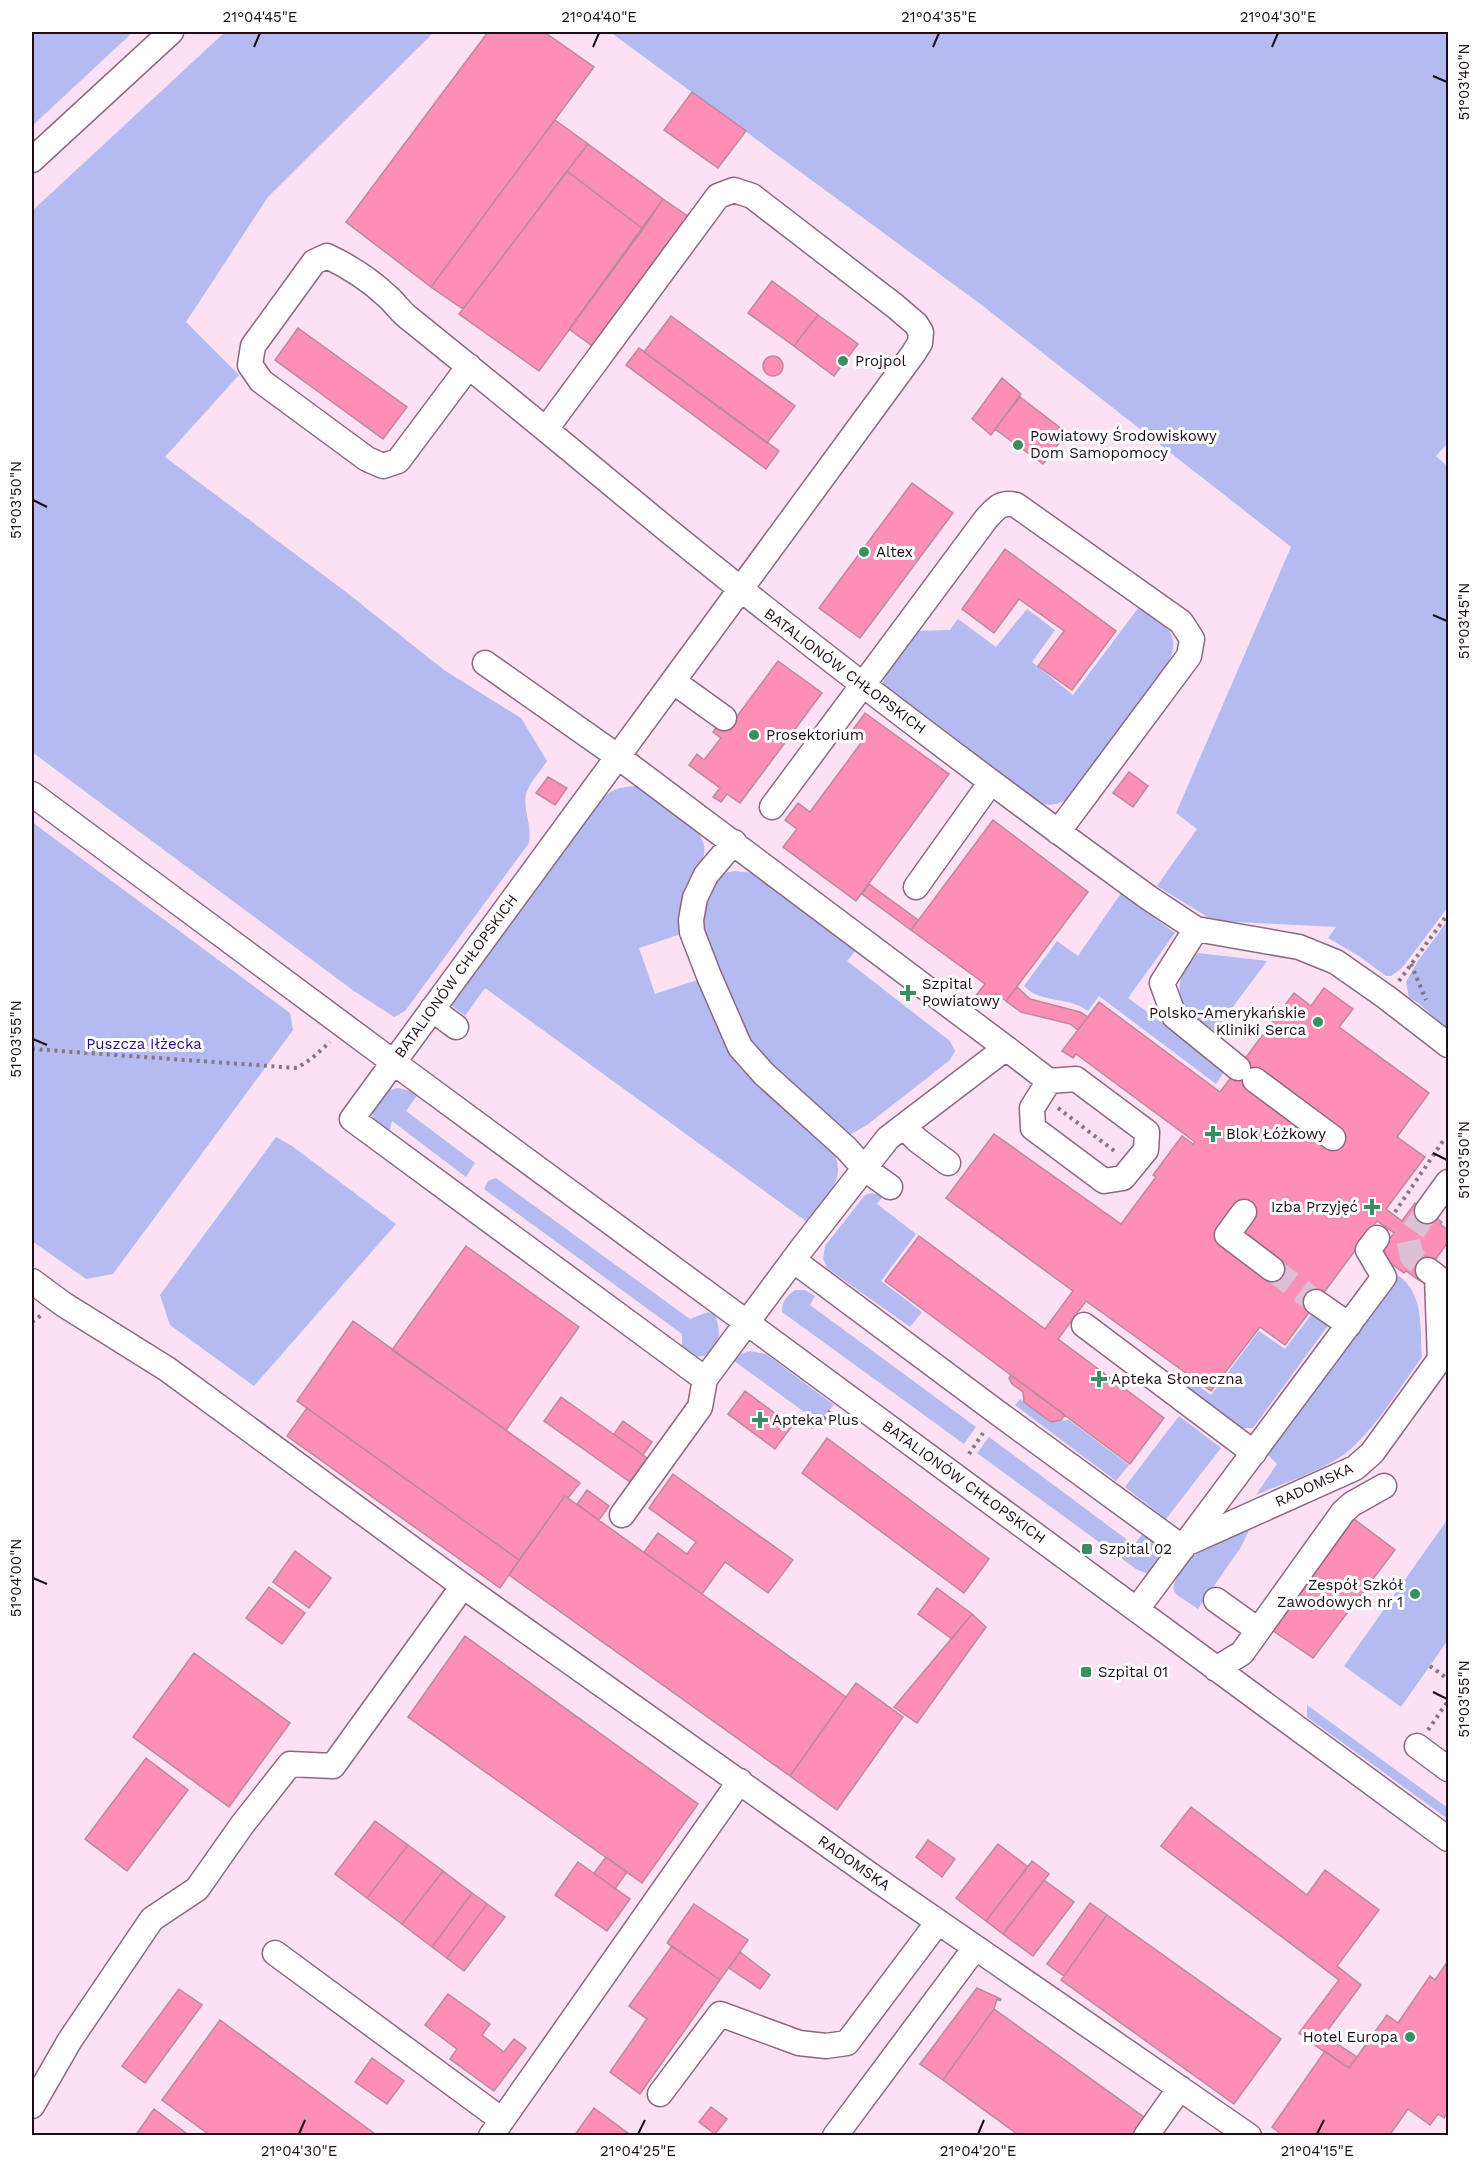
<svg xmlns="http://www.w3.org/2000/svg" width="1480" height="2167" viewBox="0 0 1480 2167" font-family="'Work Sans',sans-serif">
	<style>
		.green { fill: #b3bbf0 }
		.building { fill: #fd8eb6; stroke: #bb8a9a; stroke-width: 1.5 }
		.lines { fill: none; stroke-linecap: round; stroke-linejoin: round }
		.minor-tunnel { stroke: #dac1d3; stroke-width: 24; stroke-dasharray: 24 12; stroke-linecap: butt }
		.minor-casing { stroke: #8e6783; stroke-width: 27 }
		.path { stroke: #897483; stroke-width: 4; stroke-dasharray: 3 4.5; stroke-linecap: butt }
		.minor { stroke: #fff; stroke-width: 24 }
		.ticks { fill: none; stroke: #1c0d18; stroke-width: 2 }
		.poi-dot { fill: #398e62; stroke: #fff; stroke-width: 2 }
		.labels { text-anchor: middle; stroke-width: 6; stroke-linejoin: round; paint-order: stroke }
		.poi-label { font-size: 15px; fill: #1c0d18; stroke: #fff; text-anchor: start }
		.street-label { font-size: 15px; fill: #1c0d18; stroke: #fff }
		.park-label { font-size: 15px; fill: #230a7e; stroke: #fff }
		.neatline { fill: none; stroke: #1c0d18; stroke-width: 2 }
		.ticks-label { font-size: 15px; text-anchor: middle; fill: #1c0d18 }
	</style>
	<rect width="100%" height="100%" fill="#fce1f4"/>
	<path class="green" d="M32,32H133L32,126Z
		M225,32H434L268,197L186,322L239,375L165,457L346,592L444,670L521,718L547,761C541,771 528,784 526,795C523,811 532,824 529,843L405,1011L394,1017L354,991L32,752V211Z
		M610,32H1448V443L1436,456L1448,467V907L1402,968L1391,976H1386L1359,956L1328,938L1336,927L1214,921L1157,886L1197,829L1176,813L1291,547L979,303Z
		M1139,607C1169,629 1184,632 1165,671L1068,799C1056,806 1048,806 1035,802L890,693L883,682L887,673L916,631L950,630L958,619L996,647L1027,609L1055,630L1032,662L1073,695Z
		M637,786C657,800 685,813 699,834C714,857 694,869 685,888C679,900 679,920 684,933L639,948L655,994L700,979L728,1050L828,1143C852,1177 828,1194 807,1222L485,988L465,1016L449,1003L594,808C610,791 613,787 637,786Z
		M32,822L290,1013L293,1030L113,1274L86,1279L32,1241Z
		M735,871L753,873L763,878L857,949L847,961L950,1041L955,1051L950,1060L867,1125L851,1134L772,1067L751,1044L700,926L703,896L712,880L724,873Z
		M1121,893L1175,933L1128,998L1226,1069L1216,1084L1099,996L1088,1011C1069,996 1041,1004 1024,986L1057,941L1078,956Z
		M1448,920V1029L1417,1002L1409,998L1406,982L1418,961Z
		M1198,953L1267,961L1215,1031C1207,1025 1199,1020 1192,1014C1171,996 1179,969 1198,953Z
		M398,1088L419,1093L406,1111L475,1163L466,1177L392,1121L388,1137C378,1128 372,1121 372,1108L386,1091Z
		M276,1137L292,1146L396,1224L254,1386L170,1325L160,1295Z
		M496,1178L690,1319L708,1312L715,1315C726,1342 713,1367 682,1352V1334L484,1189L488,1181Z
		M871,1193L883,1196L877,1204L916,1234L881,1281L922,1312L910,1327L827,1268L823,1258L825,1246L865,1195Z
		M1399,1276C1424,1293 1420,1329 1422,1357C1400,1387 1380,1422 1352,1448C1331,1468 1283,1483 1256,1495L1277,1464L1268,1455Z
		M795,1290H805L815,1296L810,1305L976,1427L964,1444L782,1312C782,1300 787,1296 795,1290Z
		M1314,1311L1330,1323L1253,1428H1232L1177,1388L1186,1377L1211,1395L1259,1331L1285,1349Z
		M750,1351L766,1354L834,1405L818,1422L734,1361L741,1354Z
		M1020,1399L1051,1422L1069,1420L1129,1465L1116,1481L1015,1405Z
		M1179,1416L1221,1448L1166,1519L1125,1487Z
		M989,1437L1134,1545L1144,1532C1161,1547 1167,1556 1151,1575L1136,1569L977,1453Z
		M1447,1520L1448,1640L1401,1707L1344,1666Z
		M1252,1524L1241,1547L1198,1609L1177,1595L1173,1589C1180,1553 1223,1539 1252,1524Z
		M1307,1705L1448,1808V1819L1307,1717Z"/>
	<path class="building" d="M488,32H544L594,67L431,287L346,222Z
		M692,92L746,131L718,168L664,130Z
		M555,120L588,144L463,309L431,287Z
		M588,144L663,199L643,229L567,171Z
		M567,171L643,229L539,371L459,314Z
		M663,199L692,219L595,348L569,329Z
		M772,281L818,315L794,346L748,313Z
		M818,315L858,344L834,376L794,346Z
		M671,316L795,406L767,443L644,352Z
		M298,328L407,407L383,439L275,360Z
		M639,348L779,451L766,469L626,365Z
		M763 366a10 10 0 1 1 20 0a10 10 0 1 1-20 0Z
		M1002,378L1021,394L991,435L972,419Z
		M1020,397L1067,433L1043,464L995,429Z
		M912,483L953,513L860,638L819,608Z
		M1005,549L1116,631L1072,690L1038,666L1064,631L1019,599L994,633L962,609Z
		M778,661L822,693L740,803L727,794L721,802L713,797L720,788L689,765L697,754L704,760L721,738L713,732L719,724L727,730Z
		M865,713L949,774L856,901L783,847L797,829L785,820L798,803L810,812L864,739L852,731Z
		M1129,772L1148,786L1133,807L1113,793Z
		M548,777L567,788L555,805L536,793Z
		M993,820L1088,892L1006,1001L996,993L985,1007L974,998L985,984L911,930Z
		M869,884L918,920L911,930L862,894Z
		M1017,987L1030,999L1080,1012L1088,1017L1078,1030L1070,1024L1021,1012L1006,1001Z
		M1324,988L1353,1009L1339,1027L1429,1093L1397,1137L1425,1157L1386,1209L1402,1221L1415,1203L1442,1222L1440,1224L1448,1230V1242L1420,1281L1406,1271L1404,1273L1378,1254L1394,1233L1377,1221L1285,1345L1260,1327L1211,1391L1086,1301L1058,1339L1164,1418L1130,1464L885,1281L919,1236L1045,1329L1073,1291L946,1198L994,1134L1121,1224L1156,1177L1153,1175L1182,1136L1193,1144L1195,1142L1076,1054L1073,1058L1062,1051L1099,1002L1220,1092L1294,993L1311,1006Z
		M466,1246L579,1327L506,1430L392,1350Z
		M353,1321L580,1483L568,1498L565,1496L519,1560L297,1401Z
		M1011,1375L1065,1415L1061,1420L1051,1422L1024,1402L1023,1392L1012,1384L1009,1378Z
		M745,1391L792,1426L775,1449L728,1414Z
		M561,1397L647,1458L630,1482L544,1421Z
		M307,1408L519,1560L500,1588L287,1436Z
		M623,1421L652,1442L643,1455L614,1434Z
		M827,1438L989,1559L964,1593L802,1473Z
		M673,1474L793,1560L768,1593L725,1562L702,1594L644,1552L658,1533L687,1554L696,1542L649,1508Z
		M587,1490L609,1506L599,1520L577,1504Z
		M565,1496L846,1697L790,1776L509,1575Z
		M1354,1519L1395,1550L1313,1658L1272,1630Z
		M295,1551L331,1578L309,1608L273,1582Z
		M269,1587L305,1613L282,1644L246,1618Z
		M937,1588L972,1614L952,1639L918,1614Z
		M972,1614L986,1627L917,1723L894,1707Z
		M465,1636L698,1804L642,1883L408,1717Z
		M194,1653L290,1723L229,1807L133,1737Z
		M856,1683L903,1717L837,1810L790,1776Z
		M146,1758L188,1790L127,1871L85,1839Z
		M1191,1807L1307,1895L1325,1870L1379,1910L1337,1966L1361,1985L1316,2046L1299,2033L1339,1980L1161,1846Z
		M375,1821L408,1845L367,1898L335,1874Z
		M928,1840L955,1859L942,1877L916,1857Z
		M998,1844L1028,1867L986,1921L956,1898Z
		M408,1845L443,1871L402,1924L367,1898Z
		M606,1857L627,1872L615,1889L594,1873Z
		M1032,1861L1049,1874L1003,1934L986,1921Z
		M578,1862L630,1899L607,1931L555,1895Z
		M443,1871L472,1893L432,1947L402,1924Z
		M1044,1880L1074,1902L1033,1956L1003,1934Z
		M472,1893L487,1904L447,1958L432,1947Z
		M1090,1903L1107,1915L1064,1976L1047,1964Z
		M487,1904L505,1917L464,1971L447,1958Z
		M694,1904L748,1940L720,1980L667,1943Z
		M1107,1915L1281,2039L1234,2104L1061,1980Z
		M672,1946L720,1980L640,2094L610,2072L647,2019L629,2006Z
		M740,1952L770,1975L760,1989L729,1968Z
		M1448,1961V2111L1444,2118L1438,2114L1430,2125L1408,2109L1389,2136H1284L1272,2127L1325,2051L1349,2068L1387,2015L1398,2023L1430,1976L1435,1980Z
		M977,1988L1001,1999L1000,2001L997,1999L994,2009L943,2080L920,2064Z
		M179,1989L202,2005L145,2083L122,2066Z
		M448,1994L490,2024L482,2035L504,2052L514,2039L526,2048L494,2091L450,2059L457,2049L425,2025Z
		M994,2009L1148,2120L1137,2136H1020L943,2080Z
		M220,2020L375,2134L374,2136H211L162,2100Z
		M1324,2035L1357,2057L1349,2068L1316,2046Z
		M372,2058L404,2081L387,2104L355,2082Z
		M711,2107L727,2119L715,2134L699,2122Z
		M594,2108L632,2136H574Z
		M154,2109L190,2136H135Z"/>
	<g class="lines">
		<path class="minor-tunnel" d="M1427,1211L1408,1239L1412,1257L1428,1270
			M1272,1269L1316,1302"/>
		<defs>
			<path id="minor" d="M32,160L171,32
				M469,366L398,461L383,466L367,459L261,381L250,365L253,346L314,262L327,256C348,266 371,281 388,297C396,304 401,313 410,319C482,377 554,436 625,495C795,636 971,769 1149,898L1196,929L1299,947L1336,962L1386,997L1448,1045
				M546,429L718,196L734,190L752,196L895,306L916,324L921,332L920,343L913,354L352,1119L705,1379
				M485,663L617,756L1006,1048L888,1138L803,1247L705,1379L700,1407L622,1515
				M674,682L724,718
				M32,794L393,1062L1448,1839
				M772,807L986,519C996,508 1001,501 1016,505L1181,622L1192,639L1189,656L1058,832
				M734,842L706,875L695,898L691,920L692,932L709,976L740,1047L764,1074L846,1148L865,1169L890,1187
				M916,887L991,782
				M1196,929L1162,983L1174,1016L1238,1068
				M432,1009L456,1027
				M1006,1048L1049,1081L1032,1108L1033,1128L1104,1181L1123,1178L1146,1150L1147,1132L1076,1079L1049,1081
				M1255,1080L1333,1138
				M904,1126L917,1140L948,1163
				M1427,1211L1448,1182
				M1244,1212L1227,1235L1272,1269
				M793,1260L998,1413L1183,1548
				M1428,1270L1437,1277L1440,1360
				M32,1281L63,1304L167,1369L463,1586L876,1879L1249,2136
				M1316,1302L1349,1325
				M1084,1325L1254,1453
				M1190,1542L1355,1468L1372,1453L1448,1348
				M1216,1600L1258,1630
				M1137,1609L1384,1277L1368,1250L1377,1238
				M1216,1669L1242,1653L1343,1512L1352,1504L1384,1486
				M1417,1746L1448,1769
				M275,1953L502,2120
				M660,2094L720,2014L799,2043L826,2046L847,2043L938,1922
				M32,2106L70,2040L152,1919L197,1889L242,1825L290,1764L333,1766L463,1586
				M491,2136L740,1781
				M835,2136L975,1948
				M1146,2136L1180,2088"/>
		</defs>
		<use href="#minor" class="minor-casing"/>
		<path class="path" d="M1411,964L1426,1000
			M1399,981L1448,914
			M32,1049L297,1068L311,1059L330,1042
			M1058,1108L1117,1153
			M1395,1212L1445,1138
			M32,1322L43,1314
			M811,1427L823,1420L831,1410
			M969,1454L983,1433
			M1430,1666L1448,1679
			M1428,1730L1448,1701"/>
		<use href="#minor" class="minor"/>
	</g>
	<path class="ticks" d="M254,47L260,33M593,47L599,33M933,47L939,33M1272,47L1278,33M1433,76L1447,82M33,500L47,507M1433,615L1447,621M33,1039L47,1045M1433,1153L1447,1160M33,1578L47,1584M1433,1692L1447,1699M299,2134L305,2120M638,2134L645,2120M978,2134L984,2120M1317,2134L1324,2120"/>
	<g class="poi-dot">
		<circle cx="843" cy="361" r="6"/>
		<circle cx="1018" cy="445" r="6"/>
		<circle cx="864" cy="552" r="6"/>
		<circle cx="754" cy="735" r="6"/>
		<path d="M905 984h6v6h6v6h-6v6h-6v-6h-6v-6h6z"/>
		<circle cx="1318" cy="1022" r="6"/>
		<path d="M1210 1125h6v6h6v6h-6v6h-6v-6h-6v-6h6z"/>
		<path d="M1369 1198h6v6h6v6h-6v6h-6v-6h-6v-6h6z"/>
		<path d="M1096 1370h6v6h6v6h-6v6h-6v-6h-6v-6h6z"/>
		<path d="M757 1411h6v6h6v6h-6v6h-6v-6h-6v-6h6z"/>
		<rect x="1081" y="1543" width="12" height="12" rx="3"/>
		<circle cx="1415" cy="1594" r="6"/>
		<rect x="1080" y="1666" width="12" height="12" rx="3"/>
		<circle cx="1410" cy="2037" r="6"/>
	</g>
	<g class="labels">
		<g class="poi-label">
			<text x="855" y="366">Projpol</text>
			<text x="1030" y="441">Powiatowy Środowiskowy<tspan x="1030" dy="17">Dom Samopomocy</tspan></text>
			<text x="876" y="557">Altex</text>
			<text x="766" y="740">Prosektorium</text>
			<text x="922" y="989">Szpital<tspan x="922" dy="17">Powiatowy</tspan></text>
			<text x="1306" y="1018" text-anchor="end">Polsko-Amerykańskie<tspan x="1306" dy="17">Kliniki Serca</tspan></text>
			<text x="1226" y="1139">Blok Łóżkowy</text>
			<text x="1358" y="1212" text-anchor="end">Izba Przyjęć</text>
			<text x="1111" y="1384">Apteka Słoneczna</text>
			<text x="772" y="1425">Apteka Plus</text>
			<text x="1099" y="1554">Szpital 02</text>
			<text x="1403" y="1590" text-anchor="end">Zespół Szkół<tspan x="1403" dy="17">Zawodowych nr 1</tspan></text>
			<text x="1098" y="1677">Szpital 01</text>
			<text x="1398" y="2042" text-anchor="end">Hotel Europa</text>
		</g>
		<g class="street-label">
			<text transform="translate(845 671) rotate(37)" y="5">BATALIONÓW CHŁOPSKICH</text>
			<text transform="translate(456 976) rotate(-54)" y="5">BATALIONÓW CHŁOPSKICH</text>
			<text transform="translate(964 1482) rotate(36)" y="5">BATALIONÓW CHŁOPSKICH</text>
			<text transform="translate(1314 1485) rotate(-25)" y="5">RADOMSKA</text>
			<text transform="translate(854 1863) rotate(35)" y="5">RADOMSKA</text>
		</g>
		<g class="park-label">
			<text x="144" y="1049">Puszcza Iłżecka</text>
		</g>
	</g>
	<rect width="1480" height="2167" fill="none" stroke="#ffffff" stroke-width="66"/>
	<rect x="33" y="33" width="1414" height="2101" class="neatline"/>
	<g class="ticks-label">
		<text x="260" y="22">21°04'45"E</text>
		<text x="599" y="22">21°04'40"E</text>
		<text x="939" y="22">21°04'35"E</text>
		<text x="1278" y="22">21°04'30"E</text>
		<text transform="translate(1464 82) rotate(-90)" y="5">51°03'40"N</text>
		<text transform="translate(16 500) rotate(-90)" y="5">51°03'50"N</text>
		<text transform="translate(1464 621) rotate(-90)" y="5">51°03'45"N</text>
		<text transform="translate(16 1039) rotate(-90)" y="5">51°03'55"N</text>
		<text transform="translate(1464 1160) rotate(-90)" y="5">51°03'50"N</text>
		<text transform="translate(16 1578) rotate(-90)" y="5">51°04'00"N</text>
		<text transform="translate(1464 1699) rotate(-90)" y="5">51°03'55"N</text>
		<text x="299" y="2156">21°04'30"E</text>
		<text x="638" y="2156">21°04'25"E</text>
		<text x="978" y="2156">21°04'20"E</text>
		<text x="1317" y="2156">21°04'15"E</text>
	</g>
</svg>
